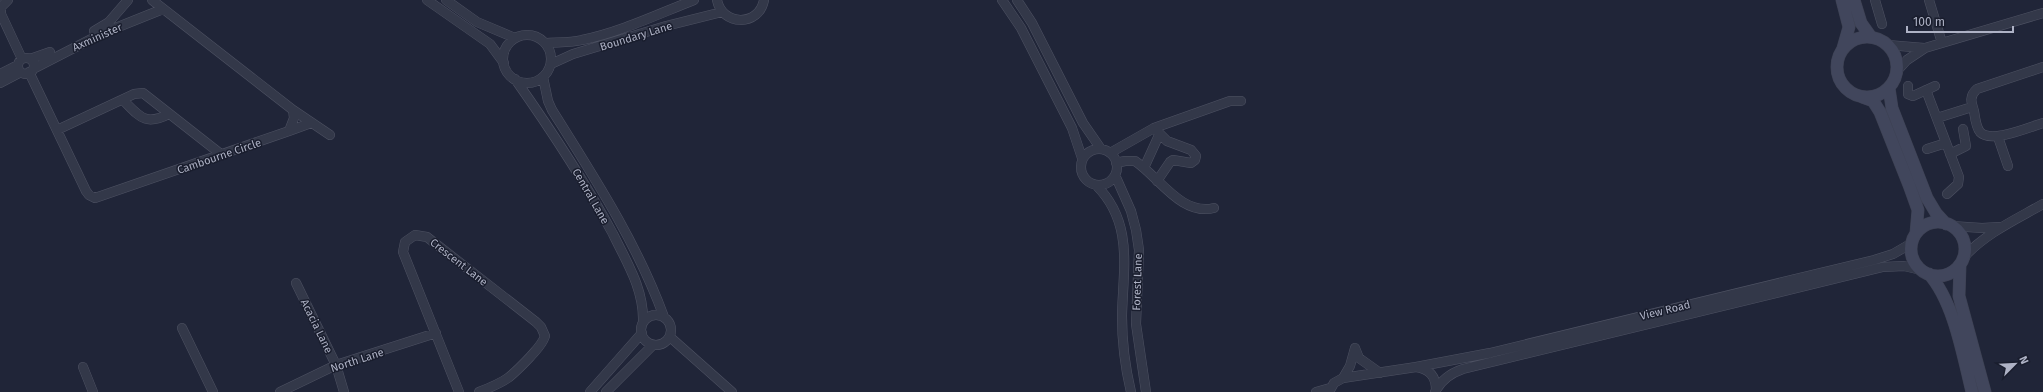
<svg xmlns="http://www.w3.org/2000/svg" width="2043" height="392" viewBox="0 0 2043 392" font-family="'Fira Sans',sans-serif">
	<style>
		.lines { fill: none; stroke-linecap: round; stroke-linejoin: round }
		.street-casing { stroke: #4e5263; stroke-width: 10 }
		.secondary-casing { stroke: #3d4152; stroke-width: 13 }
		.street { stroke: #333849; stroke-width: 9 }
		.secondary { stroke: #41465c; stroke-width: 12 }
		.labels { text-anchor: middle; stroke-width: 3; stroke-linejoin: round; paint-order: stroke }
		.street-label { font-size: 11px; fill: #aeb2c5; stroke: #191d2d }
	</style>
	<rect width="100%" height="100%" fill="#202538"/>
	<g class="lines">
		<defs>
			<path id="street" d="M8,0L1,7V14L22,59
				M427,0L490,44L504,63
				M446,0L477,22L515,38
				M717,0C722,26 759,27 764,0
				M1002,0L1021,28L1072,128L1082,158
				M1017,0L1032,23L1083,123L1101,149
				M1875,0L1882,24
				M1929,0L1942,43
				M94,31L109,22L128,0
				M503 59a24 24 0 1 1 48 0a24 24 0 1 1-48 0Z
				M545,43C557,42 570,43 582,40C621,32 658,14 694,0
				M1888,45L1924,48
				M18 66a8 8 0 1 1 16 0a8 8 0 1 1-16 0Z
				M30,59L50,52
				M551,64L573,54L666,26L722,12
				M2043,67L1977,89C1969,96 1971,102 1974,111C1975,118 1976,127 1980,132C1991,144 2029,127 2043,123
				M33,69L103,33L163,9
				M1897,71L1907,60L1925,48L2043,13
				M29,72L86,191L89,195L95,198L289,131L294,118L293,110L152,0
				M0,74L18,65
				M543,77L548,101L552,110C594,177 637,243 664,317
				M515,79C551,130 584,180 613,234C627,263 644,289 643,322
				M0,83L21,72
				M1908,86V94L1913,96L1935,86
				M1926,90L1959,177L1958,184L1947,194
				M123,100C140,117 145,126 169,114
				M293,110L330,135
				M1937,118L1972,107
				M1154,128L1167,141L1191,150L1196,156L1195,160L1191,163L1173,160L1170,162L1157,181
				M57,130L134,94L143,93L222,155
				M289,131L311,123
				M1998,137L2008,166
				M1081 167a18 18 0 1 1 36 0a18 18 0 1 1-36 0Z
				M1927,149L1946,143
				M1110,153L1154,128L1230,101H1241
				M1950,154L1966,146L1963,129
				M1116,163L1125,161H1135C1159,177 1181,216 1214,208
				M1144,168L1159,135
				M1115,175L1131,211L1136,230L1139,250L1136,324L1146,392
				M1096,185C1134,223 1123,268 1122,316C1122,341 1125,367 1131,392
				M1952,226L1982,228L1999,227
				M1964,257C1986,233 2015,220 2043,204
				M296,283L336,365L344,392
				M641 330a15 15 0 1 1 30 0a15 15 0 1 1-30 0Z
				M182,328L213,392
				M670,337L732,392
				M1355,348L1359,358L1380,373
				M83,367L93,392
				M1416,367L1490,353L1874,260L1893,254L1912,243
				M1343,378L1350,366L1355,348
				M280,392L336,365L436,333
				M459,392L403,252L405,242L415,235L427,237L536,322L541,327L545,336C542,345 536,350 530,357C510,378 507,381 479,392
				M590,392L642,333
				M606,392L653,345
				M1316,392L1330,388
				M1329,392L1334,383L1343,378L1416,367C1429,369 1436,376 1436,390
				M1435,392C1441,380 1451,373 1463,369L1883,267L1904,266L1921,270"/>
			<path id="secondary" d="M1842,0L1849,27L1843,48
				M1854,0L1861,23L1871,37
				M1837 67a30 30 0 1 1 60 0a30 30 0 1 1-60 0Z
				M1889,88L1892,108L1927,198L1936,213L1946,224
				M1862,97L1873,101L1880,112L1909,185L1918,210L1916,233
				M1911 249a27 27 0 1 1 54 0a27 27 0 1 1-54 0Z
				M1960,265L1959,296L1985,392
				M1929,274C1954,302 1963,356 1972,392"/>
		</defs>
		<use href="#street" class="street-casing"/>
		<use href="#secondary" class="secondary-casing"/>
		<use href="#street" class="street"/>
		<use href="#secondary" class="secondary"/>
	</g>
	<g class="labels">
		<g class="street-label">
			<text transform="translate(636 36) rotate(-17)" y="4">Boundary Lane</text>
			<text transform="translate(97 37) rotate(-24)" y="4">Axminister</text>
			<text transform="translate(219 156) rotate(-19)" y="4">Cambourne Circle</text>
			<text transform="translate(591 196) rotate(60)" y="4">Central Lane</text>
			<text transform="translate(459 262) rotate(38)" y="4">Crescent Lane</text>
			<text transform="translate(1137 282) rotate(-88)" y="4">Forest Lane</text>
			<text transform="translate(1665 310) rotate(-14)" y="4">View Road</text>
			<text transform="translate(317 326) rotate(64)" y="4">Acacia Lane</text>
			<text transform="translate(357 360) rotate(-18)" y="4">North Lane</text>
		</g>
	</g>
	<g transform="translate(2015 364) rotate(66)" stroke="#191d2d" stroke-width="3" paint-order="stroke">
	<path d="M0-3L7 15L0 10L-7 15Z" fill="#aeb2c5"/>
	<text y="-6" font-size="11" font-weight="bold" text-anchor="middle" fill="#aeb2c5">N</text>
	</g>
	<path d="M1907 26v6h106v-6" fill="none" stroke="#aeb2c5" stroke-width="2"/>
	<text x="1913" y="26" font-size="12" fill="#aeb2c5" stroke="#191d2d" stroke-width="3" paint-order="stroke">100 m</text>
</svg>
